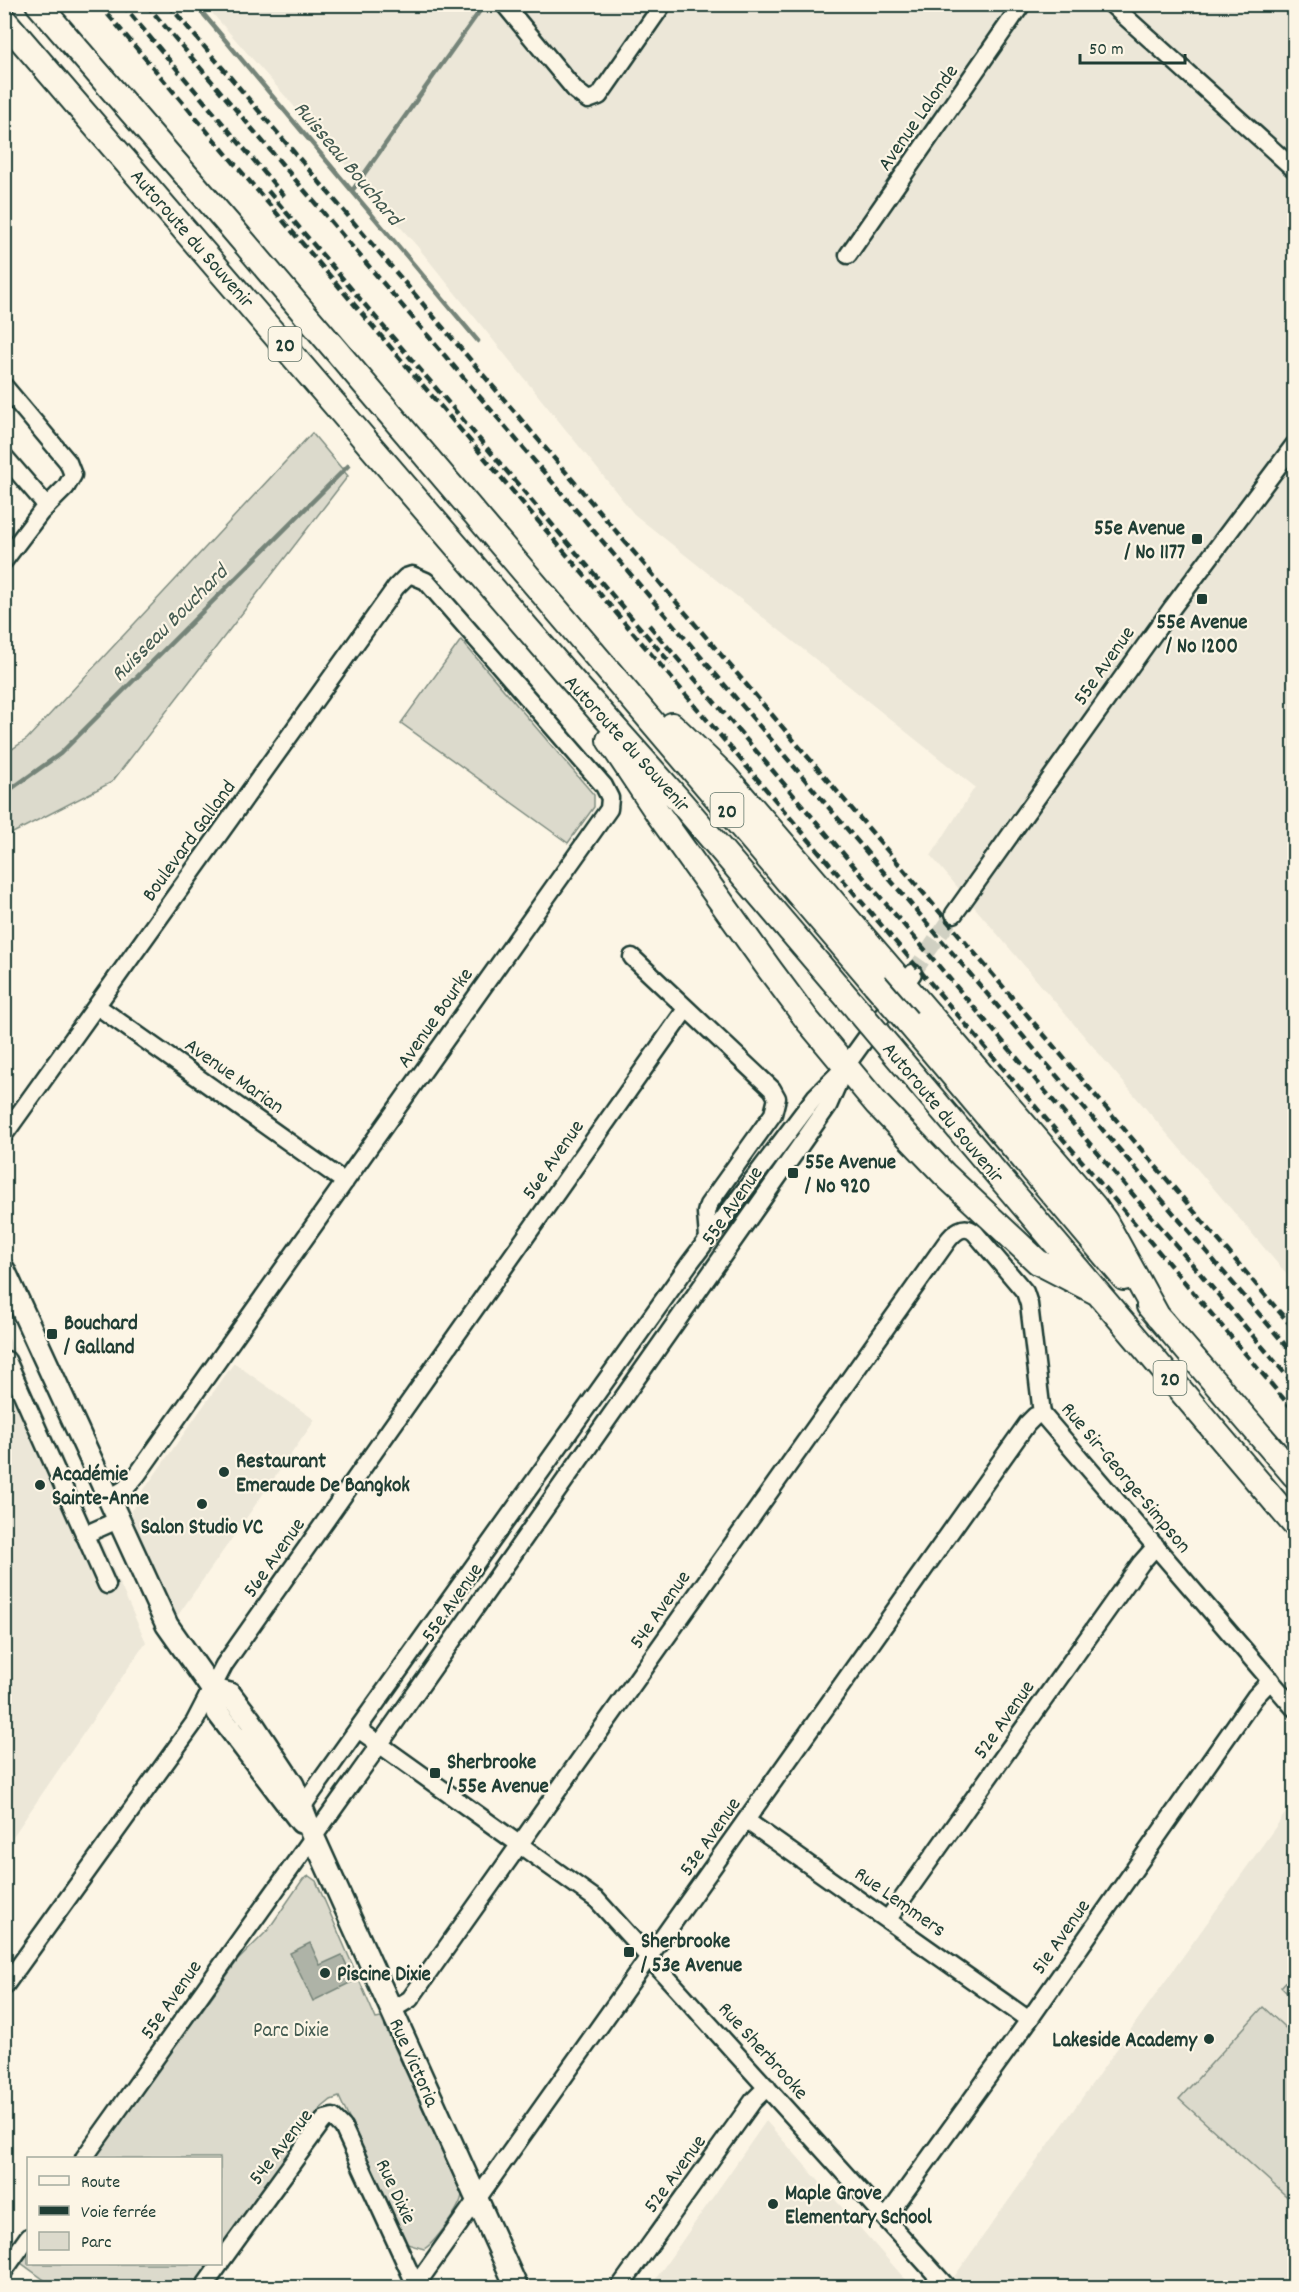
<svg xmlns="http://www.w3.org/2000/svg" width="1299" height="2292" viewBox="0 0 1299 2292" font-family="Dekko,sans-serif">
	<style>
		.built { fill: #ece7d8 }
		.green { fill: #dcdacc; stroke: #7e8c80; stroke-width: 1.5 }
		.water { fill: #aeb3a7; stroke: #758479; stroke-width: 1.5 }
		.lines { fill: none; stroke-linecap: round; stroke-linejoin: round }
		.stream { stroke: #758479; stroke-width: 4.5 }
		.minor-tunnel { stroke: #d0d0c2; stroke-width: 16; stroke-dasharray: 16 8; stroke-linecap: butt }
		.minor-casing { stroke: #1f3d34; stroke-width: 21 }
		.major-casing { stroke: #1f3d34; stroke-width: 26 }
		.highway-casing { stroke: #1f3d34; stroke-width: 28 }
		.minor { stroke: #fcf5e5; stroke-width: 16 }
		.major { stroke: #fcf5e5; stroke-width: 21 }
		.highway { stroke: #fcf5e5; stroke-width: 24 }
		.rail { stroke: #1f3d34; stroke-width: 4.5; stroke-dasharray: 9 4.5; stroke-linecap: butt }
		.highway-bridge-casing { stroke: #1f3d34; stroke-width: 28; stroke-linecap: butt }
		.highway-bridge { stroke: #fcf5e5; stroke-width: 24 }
		.poi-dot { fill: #1f3d34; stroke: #fcf5e5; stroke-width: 2 }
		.labels { text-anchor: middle; stroke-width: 4.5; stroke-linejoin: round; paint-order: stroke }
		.shield { fill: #fcf5e5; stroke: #617469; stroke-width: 1.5 }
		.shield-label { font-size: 20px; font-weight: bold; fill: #1f3d34 }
		.street-label { font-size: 21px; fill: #1f3d34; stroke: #fcf5e5 }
		.poi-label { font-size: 21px; font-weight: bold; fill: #1f3d34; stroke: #fcf5e5; text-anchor: start }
		.park-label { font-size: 21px; fill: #455c52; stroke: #fcf5e5 }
		.water-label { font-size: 22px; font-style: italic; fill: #435a51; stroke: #fcf5e5 }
	</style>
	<rect width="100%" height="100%" fill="#fcf5e5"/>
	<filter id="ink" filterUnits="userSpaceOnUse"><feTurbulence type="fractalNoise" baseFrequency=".0167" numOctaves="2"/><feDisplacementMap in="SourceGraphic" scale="12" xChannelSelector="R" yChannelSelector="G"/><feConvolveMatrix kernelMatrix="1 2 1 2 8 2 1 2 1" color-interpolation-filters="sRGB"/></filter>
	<g filter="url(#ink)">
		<path class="built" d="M205,5H1294V1283L931,856L975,787L634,514L417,246Z
			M4,1327L146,1642L5,1848H4Z
			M234,1363L315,1420L176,1618L132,1517L131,1510L138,1503L136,1501Z
			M1294,1801V2287L965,2288L954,2277Z
			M766,2121L912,2287H650Z"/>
		<path class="green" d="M312,433L348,476L112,782L5,837V754L27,739Z
			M461,640L594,795V807L568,843L401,723Z
			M309,1876L316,1881L376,2019L381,2018L462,2195C461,2207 435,2243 424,2249L407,2244L339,2097L331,2100L320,2109L221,2249L220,2158H91L195,2015L198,2016L238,1960L268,1930L303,1879Z
			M1294,1973V2000L1281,1987Z
			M1263,2007L1294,2036V2203L1179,2099Z
			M28,2253V2264H210L193,2287H54L21,2263Z"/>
		<path class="water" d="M310,1943L320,1965L342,1955L354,1981L313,2001L290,1953Z"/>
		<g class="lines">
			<path class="stream" d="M195,4L478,341
				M352,191L484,5
				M4,794L60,754L348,466"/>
			<path class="minor-tunnel" d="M913,973L954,914"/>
			<defs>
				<path id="minor" d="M504,4L576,91L588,100L599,96L663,4
					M1111,4L1294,169
					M848,255L1022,4
					M4,386L68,462L73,475L66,487L41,512L4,561
					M4,456L47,506
					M954,914L1172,608L1294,445
					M632,957L772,1089L777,1098L773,1114L708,1205L706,1213L708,1238
					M97,1006L345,1182
					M4,1135L396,587L406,577L412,575L426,581L604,786L610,798L609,809L137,1475L125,1489L108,1499
					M7,1360L107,1585
					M84,1535L118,1520
					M358,1729L597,1900L948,2288
					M297,1814L689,1264L815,1097L845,1067L913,973
					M747,1821L1029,2020
					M888,1919L1141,1563L1156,1546
					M4,1987L194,1723L224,1665L686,1009
					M392,2010L410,1999L946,1243C954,1232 964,1223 975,1233L1025,1292L1029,1304L1042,1414L1294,1708
					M84,2158L372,1755L828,1106L845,1067
					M886,2218L1029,2020L1255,1697L1271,1680
					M220,2263L320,2125L325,2119L333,2117L343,2127L417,2288
					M4,2271L28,2237
					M203,2288L220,2264
					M414,2288L1027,1424L1035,1416L1042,1414
					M619,2288L753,2101L767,2087"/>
				<path id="major" d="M4,1270L167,1625L212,1689L218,1713L301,1822
					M212,1689L230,1694L250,1720L293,1785L313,1836L517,2288"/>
				<path id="highway" d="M38,4L231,227L875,984
					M4,20L564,671L678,799L857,1009
					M672,725L725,776L1094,1206L1105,1221L1158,1317
					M609,740L659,815L770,970L808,1021L877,1104L944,1174L1038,1262L1098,1293
					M907,1021L1124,1278
					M889,1047L1294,1524
					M1149,1306L1294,1475"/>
			</defs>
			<use href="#minor" class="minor-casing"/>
			<use href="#major" class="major-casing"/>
			<use href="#highway" class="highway-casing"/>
			<use href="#minor" class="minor"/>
			<use href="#major" class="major"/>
			<use href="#highway" class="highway"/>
			<path class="rail" d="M99,4L1294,1411
				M122,4L284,196
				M146,4L1294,1355
				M168,4L1294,1329
				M268,191L671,664
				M649,625L1294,1384"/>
			<defs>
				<path id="highway-bridge" d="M875,984L907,1021
					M857,1009L889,1047"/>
			</defs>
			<use href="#highway-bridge" class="highway-bridge-casing"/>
			<use href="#highway-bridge" class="highway-bridge"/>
		</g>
	</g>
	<g class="poi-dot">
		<rect x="1191" y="533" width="12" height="12" rx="3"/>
		<rect x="1196" y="593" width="12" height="12" rx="3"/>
		<rect x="787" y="1167" width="12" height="12" rx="3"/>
		<rect x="46" y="1328" width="12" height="12" rx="3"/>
		<circle cx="224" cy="1472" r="6"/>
		<circle cx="40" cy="1485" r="6"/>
		<circle cx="202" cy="1504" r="6"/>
		<rect x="429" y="1767" width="12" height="12" rx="3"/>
		<rect x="623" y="1946" width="12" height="12" rx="3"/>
		<circle cx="325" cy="1973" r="6"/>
		<circle cx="1209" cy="2039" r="6"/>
		<circle cx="773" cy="2204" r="6"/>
	</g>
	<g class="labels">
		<g class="shield">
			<rect x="268.5" y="327" width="33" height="34" rx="4.5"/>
			<rect x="710.5" y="793" width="33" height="34" rx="4.5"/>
			<rect x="1153.5" y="1361" width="33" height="34" rx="4.5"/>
		</g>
		<g class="shield-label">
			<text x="285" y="351">20</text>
			<text x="727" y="817">20</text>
			<text x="1170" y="1385">20</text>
		</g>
		<g class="street-label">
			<text transform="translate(917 117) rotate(-55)" y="7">Avenue Lalonde</text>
			<text transform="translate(193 238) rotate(49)" y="7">Autoroute du Souvenir</text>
			<text transform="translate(1103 665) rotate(-55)" y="7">55e Avenue</text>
			<text transform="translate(628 743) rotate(48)" y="7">Autoroute du Souvenir</text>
			<text transform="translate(188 840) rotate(-54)" y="7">Boulevard Galland</text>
			<text transform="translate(434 1017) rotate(-55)" y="7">Avenue Bourke</text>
			<text transform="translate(235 1075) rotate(35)" y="7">Avenue Marian</text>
			<text transform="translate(944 1112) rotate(50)" y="7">Autoroute du Souvenir</text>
			<text transform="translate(552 1159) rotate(-55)" y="7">56e Avenue</text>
			<text transform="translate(731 1205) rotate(-55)" y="7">55e Avenue</text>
			<text transform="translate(1127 1477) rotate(50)" y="7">Rue Sir-George-Simpson</text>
			<text transform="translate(273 1557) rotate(-55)" y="7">56e Avenue</text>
			<text transform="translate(451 1602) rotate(-55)" y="7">55e Avenue</text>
			<text transform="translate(659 1609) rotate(-55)" y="7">54e Avenue</text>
			<text transform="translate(1003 1719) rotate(-55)" y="7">52e Avenue</text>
			<text transform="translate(709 1836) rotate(-55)" y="7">53e Avenue</text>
			<text transform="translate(901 1901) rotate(35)" y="7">Rue Lemmers</text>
			<text transform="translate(1060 1936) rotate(-55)" y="7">51e Avenue</text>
			<text transform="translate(170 1999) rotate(-55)" y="7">55e Avenue</text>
			<text transform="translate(764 2050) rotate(48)" y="7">Rue Sherbrooke</text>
			<text transform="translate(415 2062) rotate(66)" y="7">Rue Victoria</text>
			<text transform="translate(280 2146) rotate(-52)" y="7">54e Avenue</text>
			<text transform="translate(674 2173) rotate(-54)" y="7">52e Avenue</text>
			<text transform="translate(397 2191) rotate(65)" y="7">Rue Dixie</text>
		</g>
		<g class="poi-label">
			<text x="1185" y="534" text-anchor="end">55e Avenue<tspan x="1185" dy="24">/ No 1177</tspan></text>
			<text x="1202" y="628" text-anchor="middle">55e Avenue<tspan x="1202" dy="24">/ No 1200</tspan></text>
			<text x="805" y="1168">55e Avenue<tspan x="805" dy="24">/ No 920</tspan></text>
			<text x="64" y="1329">Bouchard<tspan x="64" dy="24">/ Galland</tspan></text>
			<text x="236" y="1467">Restaurant<tspan x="236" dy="24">Emeraude De Bangkok</tspan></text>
			<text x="52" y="1480">Académie<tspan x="52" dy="24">Sainte-Anne</tspan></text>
			<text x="202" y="1533" text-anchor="middle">Salon Studio VC</text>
			<text x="447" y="1768">Sherbrooke<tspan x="447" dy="24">/ 55e Avenue</tspan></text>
			<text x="641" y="1947">Sherbrooke<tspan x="641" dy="24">/ 53e Avenue</tspan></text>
			<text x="337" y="1980">Piscine Dixie</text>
			<text x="1197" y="2046" text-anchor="end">Lakeside Academy</text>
			<text x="785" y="2199">Maple Grove<tspan x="785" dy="24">Elementary School</tspan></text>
		</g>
		<g class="park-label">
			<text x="291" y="2036">Parc Dixie</text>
		</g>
		<g class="water-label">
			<text transform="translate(349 162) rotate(50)" y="8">Ruisseau Bouchard</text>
			<text transform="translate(168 622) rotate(-45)" y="8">Ruisseau Bouchard</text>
		</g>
	</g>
	<rect width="1299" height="2292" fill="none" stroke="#fcf5e5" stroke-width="24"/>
	<rect x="12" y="12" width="1275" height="2268" fill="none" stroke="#1f3d34" stroke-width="2" filter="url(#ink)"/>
	<rect x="27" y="2157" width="195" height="108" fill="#fcf5e5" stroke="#a4ab9e" stroke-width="1.5"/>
	<rect x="39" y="2176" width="30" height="9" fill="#fcf5e5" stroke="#a4ab9e" stroke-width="1.5"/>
	<text x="81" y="2187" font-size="18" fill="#1f3d34">Route</text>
	<rect x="39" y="2206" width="30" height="9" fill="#1f3d34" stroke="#a4ab9e" stroke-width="1.5"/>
	<text x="81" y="2217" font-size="18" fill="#1f3d34">Voie ferrée</text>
	<rect x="39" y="2232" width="30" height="18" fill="#dcdacc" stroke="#a4ab9e" stroke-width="1.5"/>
	<text x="81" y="2247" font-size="18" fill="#1f3d34">Parc</text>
	<path d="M1080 54v9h105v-9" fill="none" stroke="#1f3d34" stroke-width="3"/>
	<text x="1089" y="54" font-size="18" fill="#1f3d34" stroke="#fcf5e5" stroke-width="4.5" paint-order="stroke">50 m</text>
</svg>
